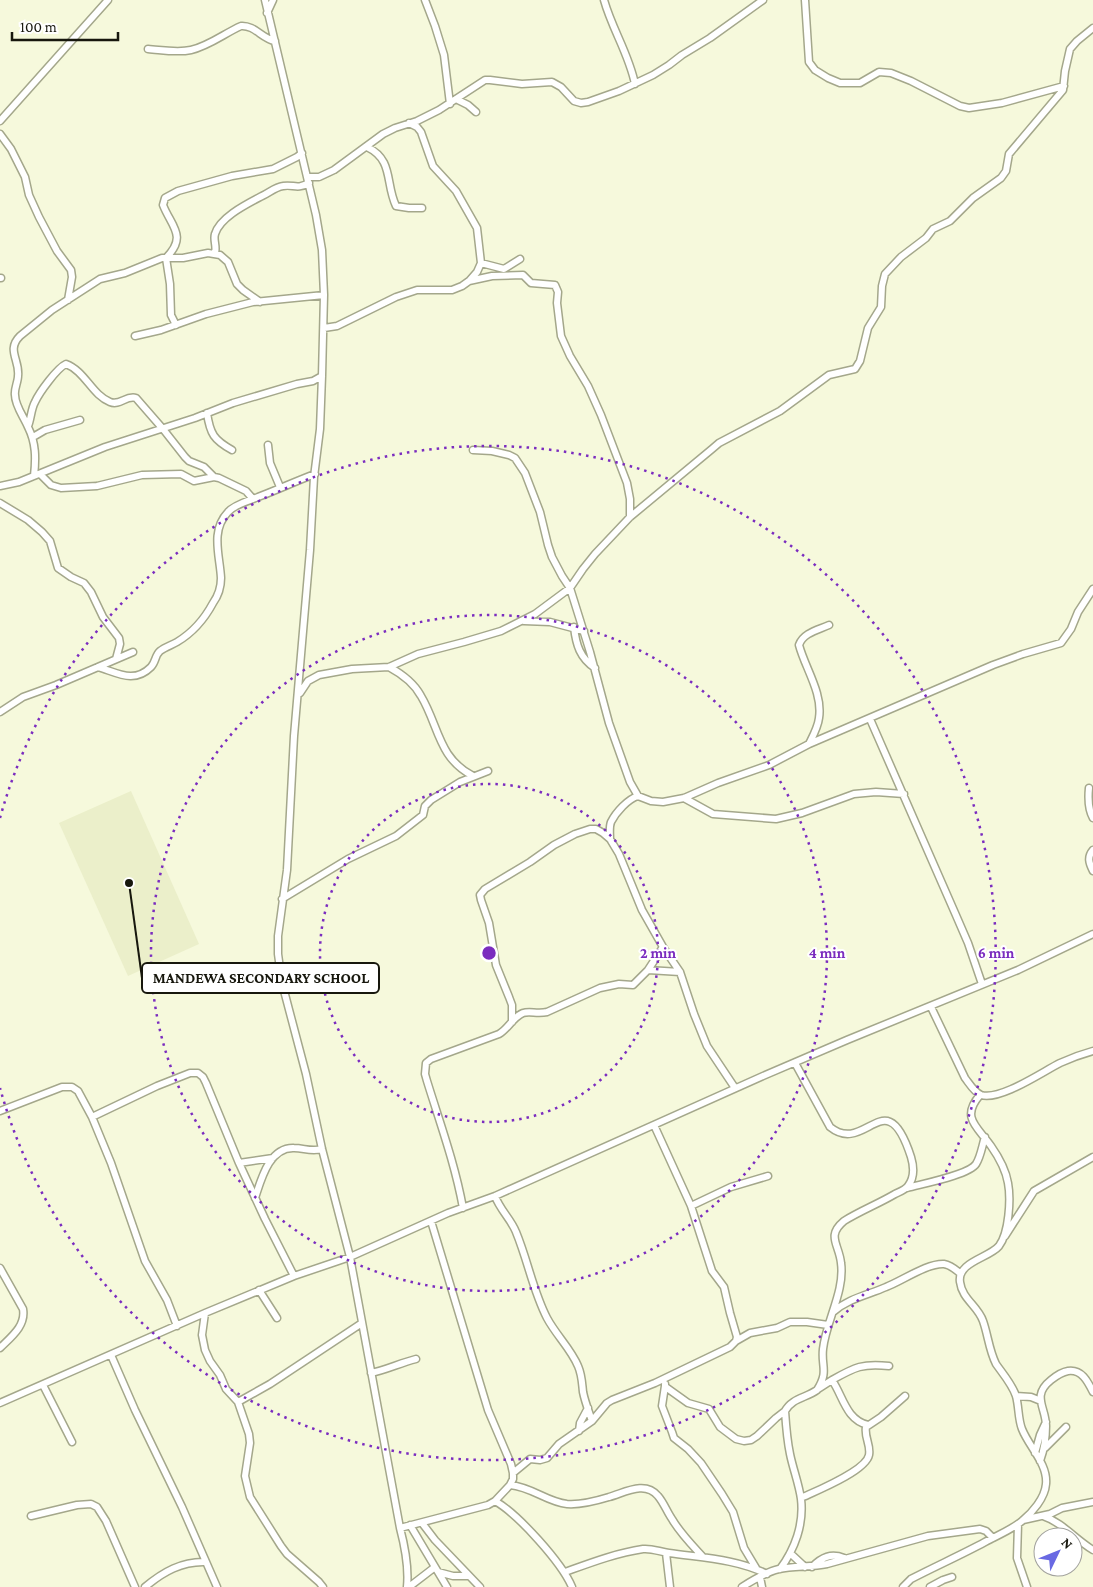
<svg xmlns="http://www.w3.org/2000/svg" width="1093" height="1587" viewBox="0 0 1093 1587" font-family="'Crimson Pro',serif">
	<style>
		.built { fill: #ebefca }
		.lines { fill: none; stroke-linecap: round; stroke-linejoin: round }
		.street-casing { stroke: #a4a78b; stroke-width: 9 }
		.street { stroke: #fff; stroke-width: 6 }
		.ring { fill: none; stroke: #7b2cbf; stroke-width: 2.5; stroke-dasharray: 2.5 5 }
		.centre { fill: #7b2cbf; stroke: #fff; stroke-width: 2.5 }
		.ring-label { font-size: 15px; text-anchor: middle; font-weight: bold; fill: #7b2cbf; stroke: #fff; stroke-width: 4; stroke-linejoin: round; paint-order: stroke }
		.leader { fill: none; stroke: #17170d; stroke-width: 2 }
		.callout-dot { fill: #17170d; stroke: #fff; stroke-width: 2 }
		.callout { fill: #fff; stroke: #17170d; stroke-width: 2 }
		.callout-label { font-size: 15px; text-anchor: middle; font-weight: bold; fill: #17170d }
	</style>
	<rect width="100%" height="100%" fill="#f6f9dc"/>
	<path class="built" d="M131,791L199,944L128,976L59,823Z"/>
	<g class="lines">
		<defs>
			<path id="street" d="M265,0L316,215L322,250L324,295L322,376L320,429L314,477L310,550L294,736L287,870L278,936V954L282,983L306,1074L322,1149L350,1257L400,1528C405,1547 409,1567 407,1587
				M425,0L435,26L444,55L450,104
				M604,0C612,29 629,54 635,84
				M805,0L809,62L815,70L828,78L840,83H860L879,72L891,73L911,81L960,106L969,108L1002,103L1064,86
				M267,13L273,0
				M148,49C162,50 177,53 191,50C209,46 225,33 241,26C255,25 262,39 275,41
				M456,99L468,105L476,112
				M0,121L108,0
				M409,123L417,127L421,132L433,166L456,191L477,228L481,263L477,272L470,280
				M0,134L11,149L25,177L29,195L39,217L57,251L71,270L72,277L68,300
				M367,147C394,160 385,183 396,206L409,208H422
				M308,177H319L334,170L383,134L395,128L417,121L439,110L485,80H490L522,84L552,82L561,87L574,101L581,103L588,102L619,91L653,75L669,65L682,55L710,38L763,0
				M215,253C217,246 213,240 215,234C220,217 247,204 262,196C269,193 275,187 283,186C294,184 296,190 309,183
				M481,263L504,269L520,259
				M0,278H1
				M176,325L171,315L170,284L166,258C188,236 171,226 163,205L165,198L178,191L232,176L273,169L297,157L302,153
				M324,328L337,326L396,297L417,290H452L462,286L469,281L492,276L523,275L531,283L555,285L558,292L557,303L561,336L570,356L588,386L601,415L627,483L630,499V517
				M135,336L161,330L206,314L253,302L324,295
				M207,413C210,434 214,440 232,450
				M28,426C31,419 31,409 35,402C39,393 57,368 66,364C85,371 92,395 110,402C120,406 126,395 136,398L163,429L185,457L189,461L204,467L214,477L219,478L246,491L253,499
				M33,437L45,430L80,420
				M268,445L270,463L280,487
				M473,450L492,451L509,455L515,458L525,473L540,512L548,545L552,557L562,576L570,588L590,652L609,723L630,782L638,796L651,801L663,802L684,798L718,783L769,765L809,744L993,665L1023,654L1061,643L1071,629L1078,612L1093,589
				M40,474L51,485L61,488L97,486L142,475L181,474L194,481L214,477
				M34,476C36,458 36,443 28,427C24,417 15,406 15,395C14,389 18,382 18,376C20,360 6,350 20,336L52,310L100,279L125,273L162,258H183L208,253L220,255L228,262L237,284L243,290L260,302
				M0,486L19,482L105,447L195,418L233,403L297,384L313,381L322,376
				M0,503L28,520L42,532L50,541L58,568L71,577L84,583L91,592L103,617L119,638L120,644L116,659
				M524,621L550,622L584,631
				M574,627C576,645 580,658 595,668
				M98,667C118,673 134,684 151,667C156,662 155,655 160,651C165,647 172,645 177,642C192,633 205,618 213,603C218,596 221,586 221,578C220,556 210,531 228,512C235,504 249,501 258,497C277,490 296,481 315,474
				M389,667C402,674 414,683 421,696C439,726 438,758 473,776
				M300,693L308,681L319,675L352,669L389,667L418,654L464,642L501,631L535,614L570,588L583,569L595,554L630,517L712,449L719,443L780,411L829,375L855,369L860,361L868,328L881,307L882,286L885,274L901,257L926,238L933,229L950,221L973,198L1001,178L1006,171L1009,154L1063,90L1065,71L1070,49L1077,41L1093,28
				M0,712L23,697L56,685L133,652
				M870,719L955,913L968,943L982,984
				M809,744C813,736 818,727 819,718C823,693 805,668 799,645C803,633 818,630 829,625
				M1089,788C1088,798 1088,809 1093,818
				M684,798L713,814L776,819L802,813L854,794L876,792L904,794
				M610,839C610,834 609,827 611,822C616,812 628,799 638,796
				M1093,850C1087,857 1089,863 1093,871
				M282,899L348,859L396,836L423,815L425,806L431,800L460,782L488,771
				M648,970L680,972
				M931,1007L965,1078C969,1083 974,1092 981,1095C1000,1101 1042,1072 1060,1063C1071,1058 1082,1054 1093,1051
				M512,1022V1005L509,997L496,965L489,923L481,900L480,895L485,889L530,862L554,845L575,834L590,829H596L603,833L610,839L619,854L642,910L663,947L680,972L694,1014L707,1046L735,1088
				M0,1111L62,1087H72L78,1091L92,1117L111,1163L145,1261L167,1300L177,1326
				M92,1117L157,1086L190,1073H198L203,1077L206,1083L239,1163L265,1219L294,1276
				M239,1163L273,1158
				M907,1188C921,1184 969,1175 976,1164C981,1156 982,1146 985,1137
				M495,1196C500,1210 511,1219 516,1232C528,1261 533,1291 547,1318C556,1335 571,1349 578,1366C582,1375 582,1383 583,1392C585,1402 589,1412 592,1421
				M255,1198C261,1180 269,1147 294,1148C304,1148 311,1152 322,1149
				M691,1206L731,1187L768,1176
				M463,1208C455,1164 440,1123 427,1081L425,1074L426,1063L431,1059L499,1034C508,1029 513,1017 523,1013C529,1011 538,1014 547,1012L600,988L619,984L633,985L648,970L663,947
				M1005,1236L1034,1191L1093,1157
				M0,1268L23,1309C26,1326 11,1337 0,1348
				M259,1290L277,1318
				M833,1312C849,1298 868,1295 886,1287C902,1281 927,1263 944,1264C951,1265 956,1270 961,1274
				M205,1313L202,1335L205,1350L210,1361L220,1375L226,1389L238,1402L249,1434L250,1443L245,1476L250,1497L281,1546L287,1554L319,1582L323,1587
				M736,1341L750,1333L777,1328L790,1322H807L828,1325
				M111,1355L135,1410L182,1507L217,1587
				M371,1373C386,1370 400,1363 416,1359
				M832,1380C855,1367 863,1363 889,1366
				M665,1384V1386L667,1388L688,1403L709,1409L720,1427L736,1439L744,1441L751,1440L757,1436L776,1418L785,1411
				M43,1385L72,1442
				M665,1386L662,1406L672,1432L674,1438L688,1449L701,1463L722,1494L733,1512L744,1548L756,1568
				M818,1389L832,1380C843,1396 846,1420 868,1425
				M1016,1396L1031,1397L1041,1401
				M238,1402L270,1384L362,1323
				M0,1403L205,1313L294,1276L350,1257L448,1213L495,1196L763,1076L847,1040L1018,970L1093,934
				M579,1431L580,1423L588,1408
				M1045,1448L1066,1427
				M1035,1453L1040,1435L1046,1422
				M1040,1461C1044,1450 1046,1438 1046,1426C1046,1407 1031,1396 1051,1380C1056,1376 1062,1372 1068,1371C1082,1369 1088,1382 1093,1392
				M513,1473L530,1459L540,1460L547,1458L559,1444L592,1421L607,1403L612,1400L655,1383L730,1347L736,1341L737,1337L730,1313L724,1287L712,1271L691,1206L654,1125
				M510,1485C532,1487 547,1502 567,1504C580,1505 596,1501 609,1497C624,1493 645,1480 658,1496C664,1503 667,1512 672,1519C680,1533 692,1545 703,1557
				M801,1498C816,1491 866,1471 869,1455C871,1445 864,1437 866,1427L881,1417L905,1396
				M495,1501C518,1514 562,1563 572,1587
				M31,1516L77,1505L91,1504L97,1507L106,1521L135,1587
				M1043,1516C1063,1523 1075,1539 1093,1550
				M1023,1520L1050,1514L1062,1508L1093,1502
				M422,1523L435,1540L480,1587
				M1018,1524L1017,1558L1027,1587
				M410,1525L447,1587
				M400,1528L488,1505L495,1501L510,1485L513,1479V1473L511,1464L488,1410L431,1221
				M666,1553L670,1587
				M790,1553L805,1567
				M812,1567C822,1557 831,1553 844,1558
				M780,1569C795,1549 804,1524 801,1499C799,1484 793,1469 790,1454C787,1440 786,1426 785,1411C792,1398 806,1398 817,1390C829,1371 821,1367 823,1349C826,1321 845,1291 841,1263C839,1244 826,1236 844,1221C860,1211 878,1204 895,1194C899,1192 905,1190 908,1186C915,1177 914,1167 911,1157C886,1079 866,1156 830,1127L795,1063
				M438,1572L453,1576H469
				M565,1572C590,1563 616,1553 643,1549C652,1548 660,1552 669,1553C703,1558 736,1559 767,1574
				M760,1577L762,1587
				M145,1587C163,1572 182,1561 206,1562
				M409,1587L435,1567
				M742,1587C753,1580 766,1572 779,1569C794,1566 811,1567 827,1564L928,1536L980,1529L986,1531L993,1538
				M903,1587L911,1579C936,1566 961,1555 985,1542C998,1535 1011,1530 1022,1521C1032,1513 1045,1498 1046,1484C1048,1464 1029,1447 1022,1429C1018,1419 1019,1407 1016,1396C1012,1384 1003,1374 996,1364C989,1350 988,1335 983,1321C978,1306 962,1299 960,1282C957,1262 989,1258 999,1246C1009,1233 1011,1199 1008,1183C1006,1171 998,1156 991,1146C978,1127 960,1118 980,1095
				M930,1587L943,1580L952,1577"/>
		</defs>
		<use href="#street" class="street-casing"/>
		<use href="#street" class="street"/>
	</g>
	<g class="ring">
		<circle cx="489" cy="953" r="169"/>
		<circle cx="489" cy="953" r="338"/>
		<path d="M0 818A507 507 0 1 1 0 1088"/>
	</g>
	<circle cx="489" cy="953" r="8" class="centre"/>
	<g class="ring-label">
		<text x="658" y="958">2 min</text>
		<text x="827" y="958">4 min</text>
		<text x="996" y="958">6 min</text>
	</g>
	<path class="leader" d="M129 883L142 978"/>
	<circle class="callout-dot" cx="129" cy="883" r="5"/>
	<rect class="callout" x="142" y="963" width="237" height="30" rx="5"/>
	<g class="callout-label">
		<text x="261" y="983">MANDEWA SECONDARY SCHOOL</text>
	</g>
	<g transform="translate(1058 1552) rotate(47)"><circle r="24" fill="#ffffff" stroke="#a2a29e"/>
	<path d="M0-4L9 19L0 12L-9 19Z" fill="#6969e3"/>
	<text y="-8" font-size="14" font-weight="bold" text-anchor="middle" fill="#17170d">N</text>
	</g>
	<path d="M12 32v8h106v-8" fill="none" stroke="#17170d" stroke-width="2.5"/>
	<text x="20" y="32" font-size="15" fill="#17170d" stroke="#ffffff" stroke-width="4" paint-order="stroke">100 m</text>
</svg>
